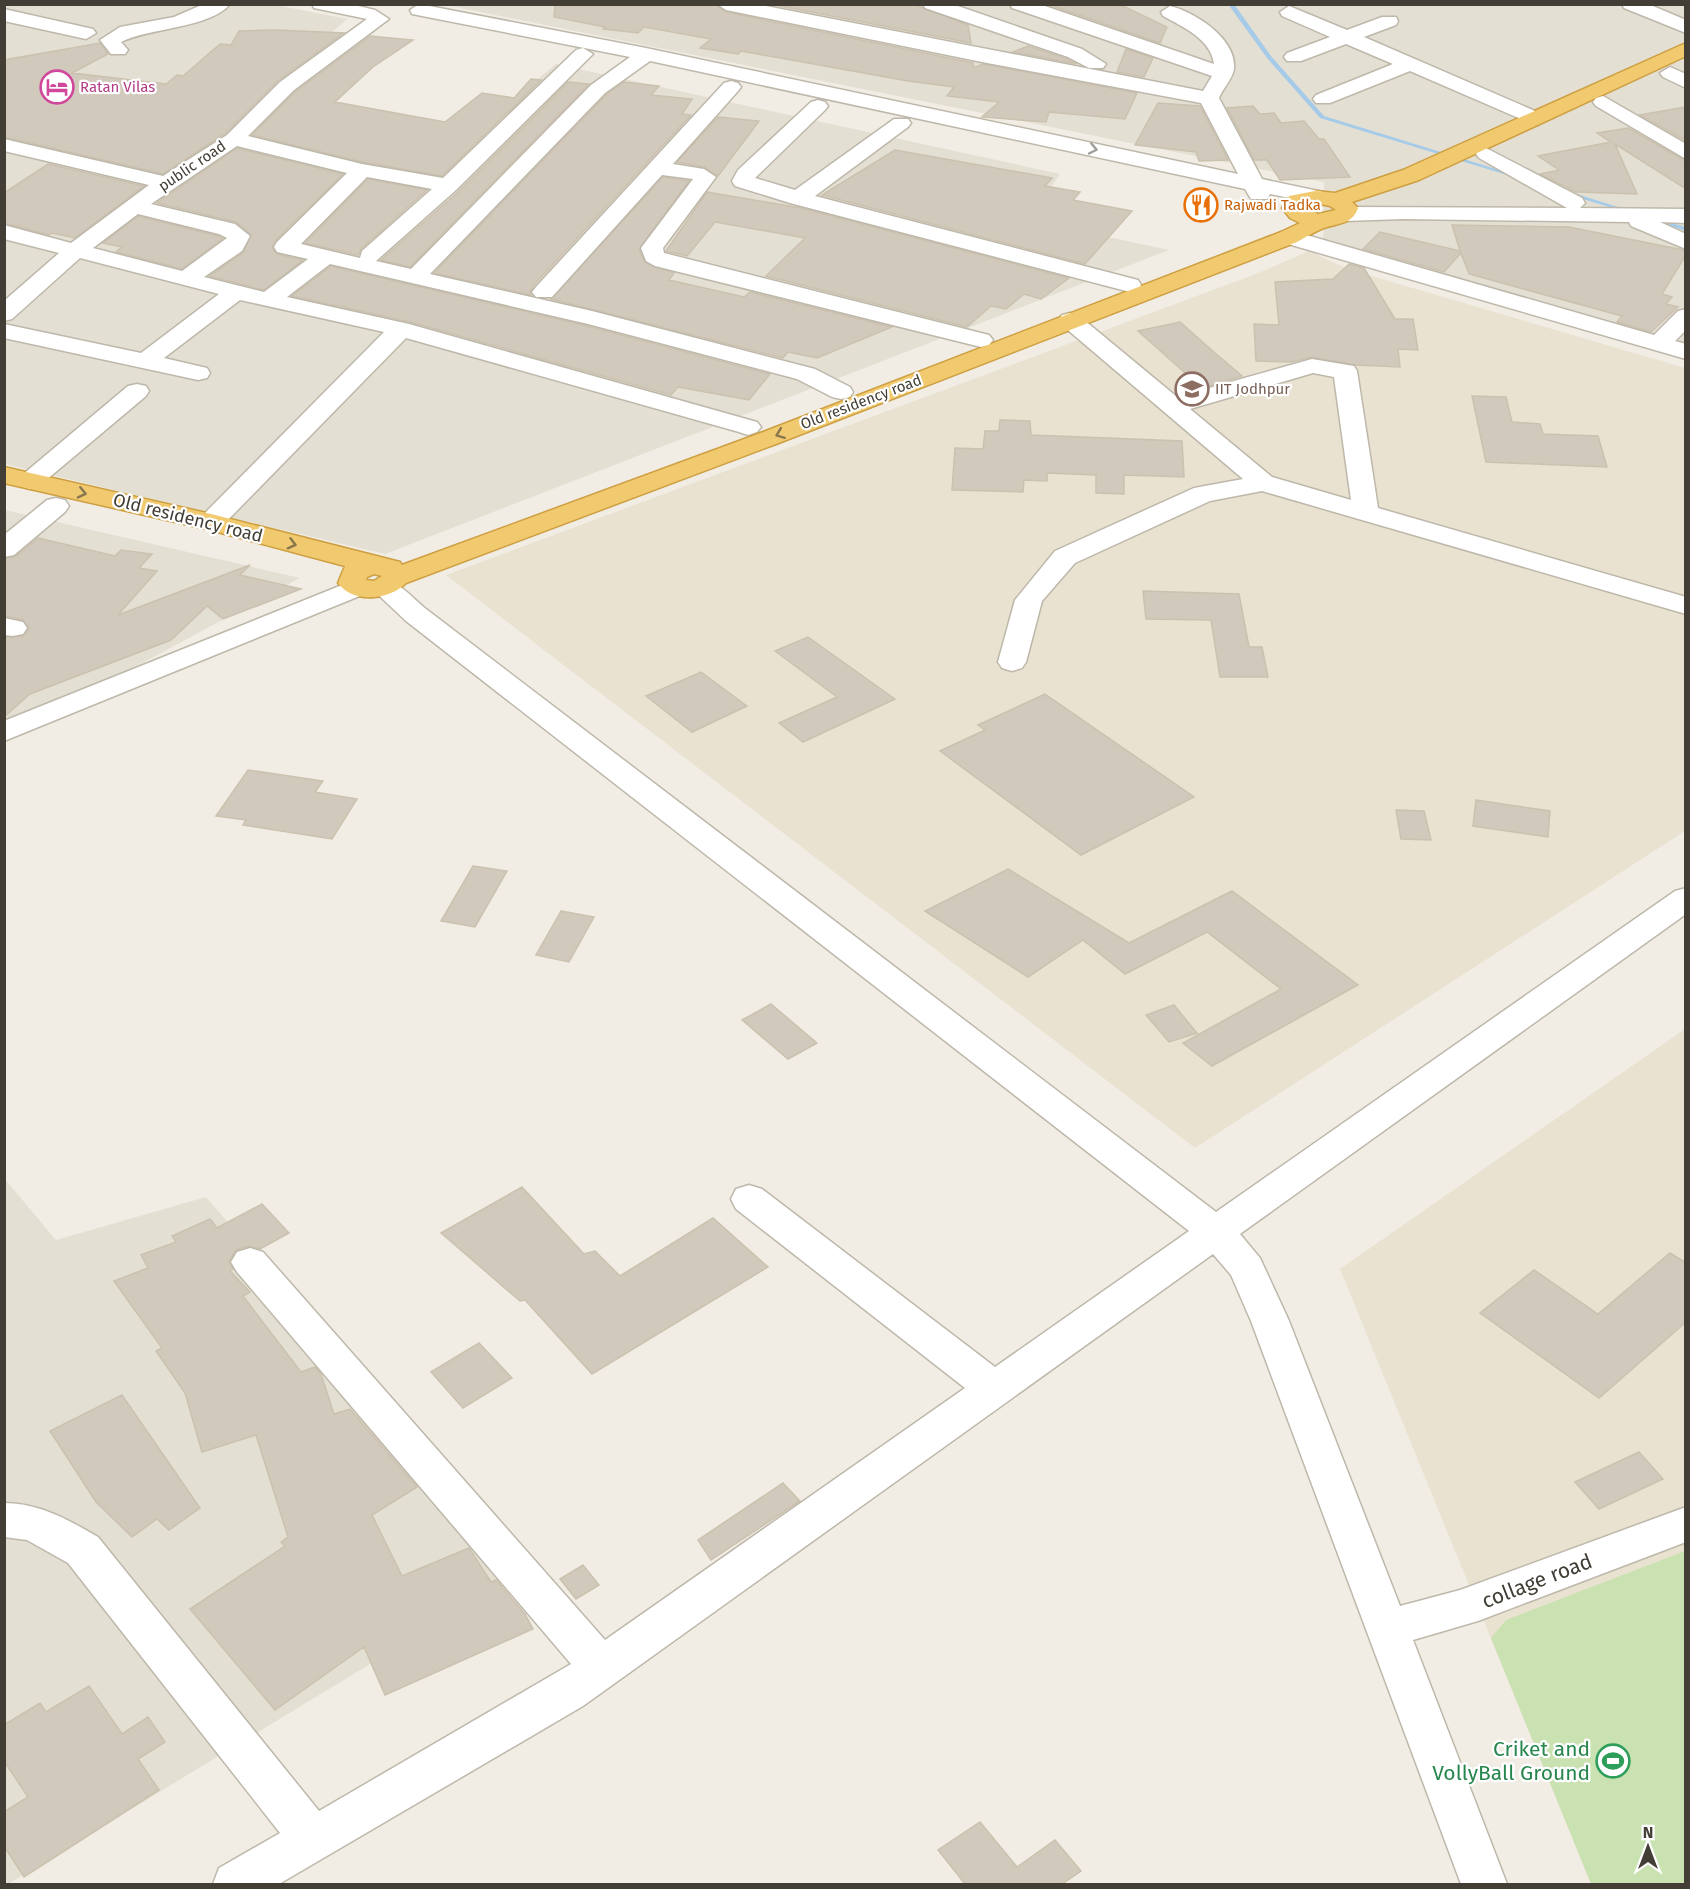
<svg xmlns="http://www.w3.org/2000/svg" width="1690" height="1889" viewBox="0 0 1690 1889" font-family="'Fira Sans',sans-serif">
	<style>
		.residential { fill: #e4dfd3 }
		.education { fill: #e9e2d0 }
		.green { fill: #cae2b1 }
		.lines { fill: none; stroke-linecap: round; stroke-linejoin: round }
		.stream { fill: #a6cbe9; fill-rule: evenodd }
		.building { fill: #d1c9bb; stroke: #cbc1af; stroke-width: 1.5 }
		.minor-casing { stroke: #beb8ab; stroke-width: 3 }
		.highway-casing { stroke: #ce9f41; stroke-width: 3 }
		.minor { fill: #fff; fill-rule: evenodd }
		.highway { fill: #f1ca70; fill-rule: evenodd }
		.oneway { stroke: #a09e9a }
		.oneway2 { stroke: #88764d }
		.labels { text-anchor: middle; stroke-width: 4.5; stroke-linejoin: round; paint-order: stroke }
		.far-hotel-label { font-size: 15px; fill: #b23c85; stroke: #fff; text-anchor: start }
		.far-street-label { font-size: 15px; fill: #423e35; stroke: #fff }
		.far-food-label { font-size: 15px; fill: #c56008; stroke: #fff; text-anchor: start }
		.far-education-label { font-size: 15px; fill: #785e54; stroke: #fff; text-anchor: start }
		.street-label { font-size: 18px; fill: #423e35; stroke: #fff }
		.near-street-label { font-size: 21px; fill: #423e35; stroke: #fff }
		.near-leisure-label { font-size: 21px; fill: #27864d; stroke: #fff; text-anchor: end }
	</style>
	<rect width="100%" height="100%" fill="#f1ede5"/>
	<path class="residential" d="M271,4L347,19L259,96L471,134L556,64L1060,174L1029,220L1169,250L385,554L5,464V5Z
		M446,5H1685V359L1323,252L1324,182Z
		M5,510L300,578L5,737Z
		M4,1178L56,1240L206,1197L528,1568L8,1884H4Z"/>
	<path class="education" d="M1309,251L1348,269L1685,368V831L1195,1148L446,575L1256,274Z
		M1685,1029V1884H1591L1340,1269Z"/>
	<path class="green" d="M1685,1551V1884H1591L1491,1638L1506,1620Z"/>
	<g class="lines">
		<path class="stream" d="M1228,4H1234L1271,56L1324,116L1522,177L1517,178L1320,118L1267,58Z
			M1560,190H1564L1637,213L1632,214L1560,192Z
			M1649,217L1686,227V231L1649,219Z"/>
	</g>
	<path class="building" d="M555,4H715L726,12L973,63L974,68L983,64L1137,93L1125,119L1049,112L1046,122L982,117L999,102L947,96L954,87L908,81L741,51L738,54L700,48L711,39L644,27L638,33L603,29L605,27L554,17Z
		M770,4H913L968,25L971,43Z
		M1047,4H1119L1167,27L1160,43Z
		M275,30L344,33L279,80L226,133L163,174L4,137V60L100,43L108,54L72,73L166,84L177,75L183,76L220,44L231,45L239,31Z
		M370,36L413,40L373,67L335,102L445,122L482,93L514,98L531,79L541,80L442,176L362,162L252,135L295,92Z
		M1028,46L1067,59L1077,64L1013,52Z
		M1126,49L1153,58L1144,77L1117,72Z
		M568,82L589,84L410,267L381,260L458,192Z
		M624,82L659,86L651,95L692,99L682,114L691,115L534,285L530,292L531,295L434,273L606,95Z
		M1158,103L1200,106L1228,160L1199,161L1196,152L1135,145Z
		M1253,106L1260,114L1274,113L1281,123L1304,121L1319,139H1324L1350,177L1280,180L1267,160H1254L1227,108Z
		M1686,107V141L1640,115Z
		M718,117L759,121L718,176L704,167L677,162Z
		M1628,128L1686,161V189L1615,144L1637,194L1576,192L1540,174L1559,170L1538,156L1611,142L1597,133Z
		M237,148L343,174L275,241L272,248L277,254L303,260L264,290L209,276L243,253L251,234L236,222L157,203Z
		M895,150L1052,178L1045,186L1080,192L1073,200L1132,211L1085,264L822,195Z
		M48,164L144,186L75,238L52,233L49,235L4,223V193Z
		M663,177L689,181L639,249L645,263L674,273L669,280L744,297L750,292L892,327L817,358L788,352L783,358L551,299Z
		M368,179L427,190L361,249L358,255L305,243Z
		M707,192L801,208L1069,278L1041,299L1024,294L1006,309L991,306L967,327L766,276L805,238L715,222L687,256L666,251Z
		M138,216L218,236L223,238L182,269L116,252L122,247L103,243Z
		M1452,225L1569,227L1683,250L1686,255L1662,294L1672,297L1666,304L1678,307L1651,332L1617,322L1622,316L1469,274L1461,253L1444,272L1363,249L1380,232L1460,251Z
		M1349,264L1364,268L1395,319H1413L1418,350L1398,349L1400,367L1356,365L1312,357L1291,362L1256,361L1254,324L1279,325L1275,282L1333,279Z
		M331,266L587,326L770,374L749,400L678,387L671,395L410,322L292,296Z
		M1180,322L1215,353L1242,376L1202,388L1138,331Z
		M1472,396L1506,397L1512,422L1540,424L1543,434L1598,436L1607,467L1486,462Z
		M1000,420L1030,421L1031,435L1182,441L1184,477L1124,475V494L1096,493V475L1047,473V481L1024,480L1023,492L952,490L955,448L983,449L985,431H999Z
		M38,538L115,556L121,550L152,554L139,568L157,571L118,615L250,565L240,575L301,589L223,619L207,606L171,640L30,694L4,717V637L23,636L29,629L23,620L4,616V559L15,557Z
		M1143,591L1239,594L1249,647H1262L1268,677H1220L1211,620L1146,619Z
		M808,637L895,699L803,742L779,723L837,697L775,651Z
		M701,672L747,706L692,732L646,696Z
		M1045,694L1194,797L1081,855L940,751L985,730L978,725Z
		M248,770L323,781L315,792L357,799L332,839L243,825L246,820L216,816Z
		M1476,800L1550,811L1548,837L1473,826Z
		M1396,810L1424,811L1431,840L1401,839Z
		M473,866L507,871L475,927L441,921Z
		M1008,869L1129,943L1232,891L1358,985L1212,1066L1183,1043L1281,989L1207,932L1125,974L1083,940L1028,977L925,911Z
		M561,911L594,917L569,962L536,955Z
		M771,1004L817,1043L788,1059L742,1020Z
		M1174,1005L1197,1033L1169,1042L1146,1015Z
		M522,1187L584,1254L595,1251L620,1276L713,1218L768,1267L592,1374L525,1300L520,1301L441,1233Z
		M262,1204L289,1233L260,1249L249,1246L236,1250L229,1261L233,1269L230,1271L250,1292L243,1296L301,1372L315,1367L321,1374L334,1414L350,1409L417,1487L372,1515L402,1576L469,1548L491,1582L496,1580L525,1614L533,1629L385,1695L364,1647L275,1710L190,1609L285,1546L281,1542L288,1537L256,1435L202,1452L185,1393L156,1351L162,1348L114,1281L148,1268L141,1255L176,1242L172,1236L210,1219L217,1228Z
		M1670,1253L1686,1263V1322L1599,1398L1480,1313L1534,1270L1598,1314Z
		M479,1343L512,1378L463,1408L431,1372Z
		M122,1395L200,1508L169,1530L157,1519L132,1537L96,1502L50,1431Z
		M1639,1452L1663,1479L1599,1509L1575,1482Z
		M783,1483L800,1501L711,1560L698,1540Z
		M583,1565L599,1585L576,1599L560,1579Z
		M89,1686L122,1734L148,1717L165,1742L138,1759L159,1790L24,1877L4,1846V1812L28,1797L4,1761V1725L40,1703L46,1712Z
		M980,1822L1017,1867L1055,1840L1081,1871L1062,1884H965L938,1850Z"/>
	<g class="lines">
		<defs>
			<path id="minor" d="M204,4H230C211,28 148,28 121,42L128,50L125,54H111L100,40L120,27L174,17Z
				M312,4H350L375,10L389,19L294,90L248,136L362,164L443,178L576,50L583,48L593,54L456,190L376,261L411,269L591,85L630,57L412,14L410,10L419,4L646,48L1238,174L1201,103L987,63L726,10L717,4H756L1203,91L1212,76L1012,8L1010,4H1039L1214,64C1211,39 1183,27 1163,16L1161,12L1170,6C1195,12 1237,39 1234,69C1232,80 1223,88 1219,98L1262,179L1323,192L1326,197L1323,202L1315,203L1270,194L1267,199H1251L1245,189L650,61L605,93L430,274L592,311L815,369L850,387L853,392L850,397L841,399L832,397L797,379L588,324L330,264L287,297L409,324L757,422L761,427L757,432L748,435L739,432L406,338L220,528L211,530L202,528L198,522L202,516L384,332L240,300L164,358L207,368L210,373L207,378L198,380L4,338V324L141,353L219,294L80,258L12,319L4,321V301L59,253L4,239V225L71,243L149,185L4,151V139L163,176L227,135L280,82L367,19L314,8ZM237,146L347,173L277,242L274,247L277,252L308,259L264,292L204,277L242,251L250,236L235,224L151,204ZM367,177L432,189L362,251L360,258L301,244ZM138,214L219,234L227,238L182,271L93,248Z
				M923,4H952L1082,49L1106,64L1103,68H1089L1068,57L925,8Z
				M1622,4H1648L1686,20V33L1624,8Z
				M1289,6L1347,30L1382,17H1396L1398,21L1396,25L1364,37L1542,114L1545,118L1542,122H1528L1410,71L1330,103H1316L1313,99L1316,95L1393,64L1346,44L1301,61H1287L1284,57L1287,53L1330,37L1282,16L1280,12Z
				M4,9L93,29L96,33L86,39L4,21Z
				M1670,67L1686,74V88L1663,77L1660,73Z
				M731,81L738,83L741,87L738,91L673,164L704,169L716,177L663,248L664,253L989,335L993,340L989,345L981,347L655,266L646,261L641,248L693,179L662,175L552,297H536L532,292L536,287L724,83Z
				M1603,96L1686,144V159L1596,106L1593,102L1596,98Z
				M818,100L825,102L828,106L825,110L755,178L795,190L894,119H908L911,123L908,127L815,196L1138,280L1141,285L1138,290L1130,292L790,203L735,186L732,181L738,170L811,102Z
				M1486,148L1582,198L1585,203L1580,208L1686,209V223L1660,222L1686,234V249L1631,226L1629,222L1403,219L1345,221L1337,219L1334,214L1337,209L1345,207L1567,208L1479,158L1476,154L1479,150Z
				M1289,230L1654,335L1678,311L1686,309V330L1675,341L1686,344V359L1281,242L1278,237L1281,232Z
				M1070,313L1078,315L1177,397L1312,359L1354,366L1357,371L1378,508L1686,597V614L1262,491L1210,501L1075,563L1042,601L1026,662L1022,668L1012,671L1002,668L998,662L1015,600L1055,551L1194,488L1243,479L1062,325L1058,320L1062,315ZM1313,373L1334,377L1351,500L1272,477L1190,409Z
				M137,384L146,386L149,391L146,396L39,486L30,489L21,486L17,481L21,476L128,386Z
				M56,498L65,500L69,506L65,512L14,555L4,557V535L47,500Z
				M357,579L367,581L370,587L374,581C396,576 410,596 426,609L1216,1212L1675,891L1686,888V914L1240,1234L1260,1258L1289,1321L1400,1606L1460,1590L1686,1507V1542L1478,1621L1413,1640L1507,1884H1461L1251,1321L1231,1275L1213,1254L583,1706L279,1884H213L219,1868L280,1833L68,1563L27,1540L4,1537V1503C39,1503 69,1520 98,1537L319,1811L571,1664L237,1272L231,1262L237,1252L250,1248L263,1252L605,1640L965,1388L736,1209L731,1199L736,1189L749,1185L762,1189L995,1367L1189,1231L406,621L370,587L367,593L4,741V721Z
				M4,618L23,622L27,628L23,634L13,636L4,635Z"/>
			<path id="highway" d="M1686,43V56L1419,180L1352,202L1358,208C1353,223 1341,223 1327,227C1317,230 1306,237 1297,242L776,444L406,583C390,600 353,604 338,583L345,566L206,529L4,483V467L211,514L400,562L402,565L758,434L1281,232L1300,223L1290,218L1282,208L1289,196L1315,191L1335,193L1403,170ZM1315,203L1330,206L1336,210L1318,214L1304,207ZM374,574L382,576L374,581L366,580L367,577Z"/>
		</defs>
		<use href="#minor" class="minor-casing"/>
		<use href="#highway" class="highway-casing"/>
		<use href="#minor" class="minor"/>
		<use href="#highway" class="highway"/>
	</g>
	<defs><path id="oneway-chevron" d="M-2-3.5L2.5 0L-2 3.5" fill="none" stroke-width="1.6" stroke-linecap="round" stroke-linejoin="round" transform="scale(1.5)"/></defs>
	<use class="oneway" href="#oneway-chevron" transform="translate(1093 149) rotate(12)"/>
	<g class="oneway2">
		<use href="#oneway-chevron" transform="translate(780 434) rotate(159)"/>
		<use href="#oneway-chevron" transform="translate(82 493) rotate(13)"/>
		<use href="#oneway-chevron" transform="translate(292 544) rotate(15)"/>
	</g>
	<defs>
		<symbol id="hotel-ring" viewBox="-11 -11 22 22"><circle r="9.5" fill="#fff" stroke="#d1479c" stroke-width="1.5"/><path d="M-6-4.5h1.5V1H6V5H4.5V3h-9V5H-6ZM-4 0a1.8 1.8 0 1 1 3.6 0ZM.5 0V-2.5h3Q6-2.5 6 0Z" fill="#d1479c"/></symbol>
		<symbol id="restaurant-ring" viewBox="-11 -11 22 22"><circle r="9.5" fill="#fff" stroke="#e8710a" stroke-width="1.5"/><path d="M-5-6h1v4h1v-4h1v4h1v-4h1v5L-1.5 .5V6h-2V.5L-5-1ZM5-6V6H3V1.5H1.5Q1.5-4 5-6Z" fill="#e8710a"/></symbol>
		<symbol id="university-ring" viewBox="-11 -11 22 22"><circle r="9.5" fill="#fff" stroke="#8d6e63" stroke-width="1.5"/><path d="M0-5L7-2L0 1L-7-2ZM-4 1L0 2.5L4 1V4Q0 6-4 4Z" fill="#8d6e63"/></symbol>
		<symbol id="stadium-ring" viewBox="-11 -11 22 22"><circle r="9.5" fill="#fff" stroke="#2e9e5b" stroke-width="1.5"/><path d="M0-5a6.5 5 0 1 0 0 10a6.5 5 0 1 0 0-10ZM-3.5-1.8h7v3.6h-7Z" fill="#2e9e5b"/></symbol>
	</defs>
	<g fill-rule="evenodd">
		<use href="#hotel-ring" x="38" y="68" width="38" height="38"/>
		<use href="#restaurant-ring" x="1182" y="186" width="38" height="38"/>
		<use href="#university-ring" x="1173" y="370" width="38" height="38"/>
		<use href="#stadium-ring" x="1594" y="1742" width="38" height="38"/>
	</g>
	<g class="labels">
		<g class="far-hotel-label">
			<text x="80" y="92">Ratan Vilas</text>
		</g>
		<g class="far-street-label">
			<text transform="translate(192 166) rotate(-34)" y="5">public road</text>
			<text transform="translate(861 402) rotate(-21)" y="5">Old residency road</text>
		</g>
		<g class="far-food-label">
			<text x="1224" y="210">Rajwadi Tadka</text>
		</g>
		<g class="far-education-label">
			<text x="1215" y="394">IIT Jodhpur</text>
		</g>
		<g class="street-label">
			<text transform="translate(188 518) rotate(14)" y="6">Old residency road</text>
		</g>
		<g class="near-street-label">
			<text transform="translate(1537 1581) rotate(-21)" y="7">collage road</text>
		</g>
		<g class="near-leisure-label">
			<text x="1590" y="1756">Criket and<tspan x="1590" dy="24">VollyBall Ground</tspan></text>
		</g>
	</g>
	<rect width="1690" height="1889" fill="none" stroke="#423e35" stroke-width="12"/>
	<g transform="translate(1648 1847)" stroke="#ffffff" stroke-width="4.5" paint-order="stroke">
	<path d="M0-4.5L10 22L0 15L-10 22Z" fill="#423e35"/>
	<text y="-9" font-size="16" font-weight="bold" text-anchor="middle" fill="#423e35">N</text>
	</g>
</svg>
